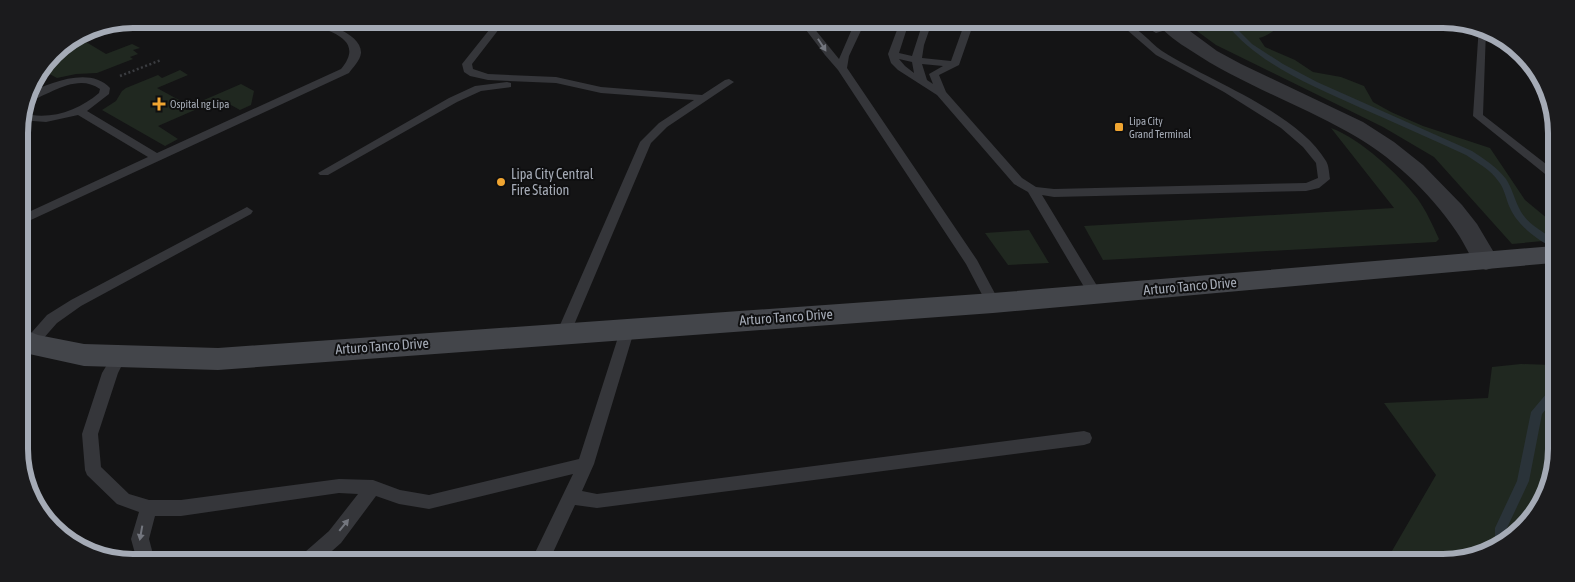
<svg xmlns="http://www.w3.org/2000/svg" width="1575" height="582" viewBox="0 0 1575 582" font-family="'Asap Condensed',sans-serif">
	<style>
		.green { fill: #202820 }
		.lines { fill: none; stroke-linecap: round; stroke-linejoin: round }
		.stream { fill: #2a3339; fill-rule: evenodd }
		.path { stroke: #3b3d41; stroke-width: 2.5; stroke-dasharray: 2 2.5; stroke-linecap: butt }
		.lane { fill: #35363a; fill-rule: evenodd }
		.street { fill: #35363a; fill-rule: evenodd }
		.secondary { fill: #43454a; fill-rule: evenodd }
		.oneway { fill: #73767e }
		.poi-dot { fill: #f0a531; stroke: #0f0f10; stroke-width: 2 }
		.labels { text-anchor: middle; stroke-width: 4; stroke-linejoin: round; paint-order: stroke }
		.far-poi-label { font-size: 11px; fill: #a5abb6; stroke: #0f0f10; text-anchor: start }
		.poi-label { font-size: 14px; fill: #a5abb6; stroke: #0f0f10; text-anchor: start }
		.street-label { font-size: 14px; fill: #a5abb6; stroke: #0f0f10 }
		.rim { fill: none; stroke: #a5abb6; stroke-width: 6 }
	</style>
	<rect width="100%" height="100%" fill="#141415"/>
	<path class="green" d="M1186,23L1286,24C1276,28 1270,35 1259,38L1265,47L1295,60L1313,72L1341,77L1364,86L1373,102L1391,112L1423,126L1490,148L1525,200L1554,224V240L1512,244L1434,157L1383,127L1216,45Z
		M76,36L106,54L132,44L140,48L133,50L138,54L130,57L133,59L97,73L76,74L57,78L40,69L57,47Z
		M180,70L188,75L157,88L190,106L241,84L254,91L251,105L240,110L220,99L158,126L178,139L165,146L102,110L116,101L122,91L126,88L158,75L162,78Z
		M1331,128C1361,139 1398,174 1417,198C1426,210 1433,226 1439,239L1436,242L1103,260L1084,226L1394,208Z
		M1029,230L1049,263L1008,265L985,233Z
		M1521,364L1552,365L1550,486L1511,540L1449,563H1385L1436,475L1384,403L1488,398L1492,367Z"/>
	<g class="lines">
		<path class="stream" d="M1226,24H1232L1252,44L1283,64L1317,82L1472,151C1484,159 1497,167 1506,179C1512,188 1514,198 1519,208C1525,222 1541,231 1554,239L1553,247C1537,241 1517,224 1510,208C1506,200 1505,190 1499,182C1491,170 1478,163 1466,155C1431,139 1396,123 1361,108C1313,86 1261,66 1226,24Z
			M1552,392L1551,403L1542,414L1529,481L1507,528L1508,541L1495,546V528L1517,481L1531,412L1547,393Z"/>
		<path class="path" d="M120,76L161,60"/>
		<path class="lane" d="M302,19C318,20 362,32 361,53C360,61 353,67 349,73L20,225V216L148,157L78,115L46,122L20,120L22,113C49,121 78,111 99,93L100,89C76,72 49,96 26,102L27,94C49,83 90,66 110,88L109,94L87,111L157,153L341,69C367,38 326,30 303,22Z
			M497,20H506L472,64L473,69L488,74L556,77L601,87L702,95L725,80L729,79L734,82L667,127L651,143L571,332L569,336L564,337L559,336L557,332L640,142L659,123L694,100L601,93L556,83L488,80L470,76L464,72L462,64Z
			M800,22H809L839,59L855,22H865L849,56L847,68L977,260L1000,303L998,306H988L966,264L838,70L825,55Z
			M817,22H829L824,25Z
			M900,22H909L899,53L912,56L923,22H932L924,45L922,58L951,61L965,22H974L959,65L939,75L946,92L1022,178L1036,187L1054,189L1306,183L1318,178L1316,163L1303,147L1281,128L1224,92L1156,55L1119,23C1136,23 1148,41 1162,51C1209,81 1297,112 1326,161C1329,166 1329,173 1330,179L1319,188L1306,191L1054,197L1042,195L1102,294L1100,297H1090L1028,192L1014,184L937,95L898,70L891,63L888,54ZM899,59L912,62L914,73L905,66ZM922,64L943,66L929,74L933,84L927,80Z
			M1169,23L1172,24V28L1156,33L1151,30Z
			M1479,25L1486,30L1483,115L1555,171L1554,179L1550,178L1473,116Z
			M507,82L511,83V87L481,91L457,102L328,175H320L318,173L449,98L475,86Z
			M247,207L253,211L251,214L81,306L57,323L35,348L30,349L25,348L23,344L25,340L47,315L71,300Z
			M628,323L633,324L635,328L594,464L582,491L597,494L1084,431L1090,433L1092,438L1090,443L1084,445L597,508L575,505L550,559H532L573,474L429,509L399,504L376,496L341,543L324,558H302L305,552L329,531L358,494L339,493L181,516H155L149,539L154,558L136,557L131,539L139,512L117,504L87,475L85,470L82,434L102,373L114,353L119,352L124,353L126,357L118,373L98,434L101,467L129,494L149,500H181L339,479L373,480L400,490L429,495L579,459L621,328L623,324Z"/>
		<path class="street" d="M1158,23H1179L1217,51L1241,64L1363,122L1394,142L1423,165L1462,205L1477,224L1499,261L1495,267L1486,270L1477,267C1469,255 1464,242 1456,231C1429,191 1390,155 1348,132C1296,103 1239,83 1190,50C1179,43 1165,34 1158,23Z"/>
		<path class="secondary" d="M1554,246L1553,263L993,313L218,370L84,366L20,352V328L38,335L84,344L218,348L993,293Z"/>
	</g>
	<defs><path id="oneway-solid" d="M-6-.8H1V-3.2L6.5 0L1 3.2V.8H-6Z" transform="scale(1.25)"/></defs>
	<g class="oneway">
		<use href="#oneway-solid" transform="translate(822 45) rotate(57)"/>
		<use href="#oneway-solid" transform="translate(344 525) rotate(-51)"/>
		<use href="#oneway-solid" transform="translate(141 533) rotate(100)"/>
	</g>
	<g class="poi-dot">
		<path d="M156.5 96.5h5v5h5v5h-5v5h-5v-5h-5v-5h5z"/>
		<rect x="1114" y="122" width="10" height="10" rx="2.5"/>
		<circle cx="501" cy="182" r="5"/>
	</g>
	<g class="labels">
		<g class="far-poi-label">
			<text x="170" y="108">Ospital ng Lipa</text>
			<text x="1129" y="125">Lipa City<tspan x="1129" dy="13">Grand Terminal</tspan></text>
		</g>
		<g class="poi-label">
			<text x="511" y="179">Lipa City Central<tspan x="511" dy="16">Fire Station</tspan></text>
		</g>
		<g class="street-label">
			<text transform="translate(1190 286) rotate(-5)" y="5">Arturo Tanco Drive</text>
			<text transform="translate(786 317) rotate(-4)" y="5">Arturo Tanco Drive</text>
			<text transform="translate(382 346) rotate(-4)" y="5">Arturo Tanco Drive</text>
		</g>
	</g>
	<path d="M0 0H1575V582H0ZM133 28H1443A105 105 0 0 1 1548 133V449A105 105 0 0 1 1443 554H133A105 105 0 0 1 28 449V133A105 105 0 0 1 133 28Z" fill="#1b1b1d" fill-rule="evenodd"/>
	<path class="rim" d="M133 28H1443A105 105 0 0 1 1548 133V449A105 105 0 0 1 1443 554H133A105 105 0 0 1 28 449V133A105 105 0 0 1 133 28Z"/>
</svg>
